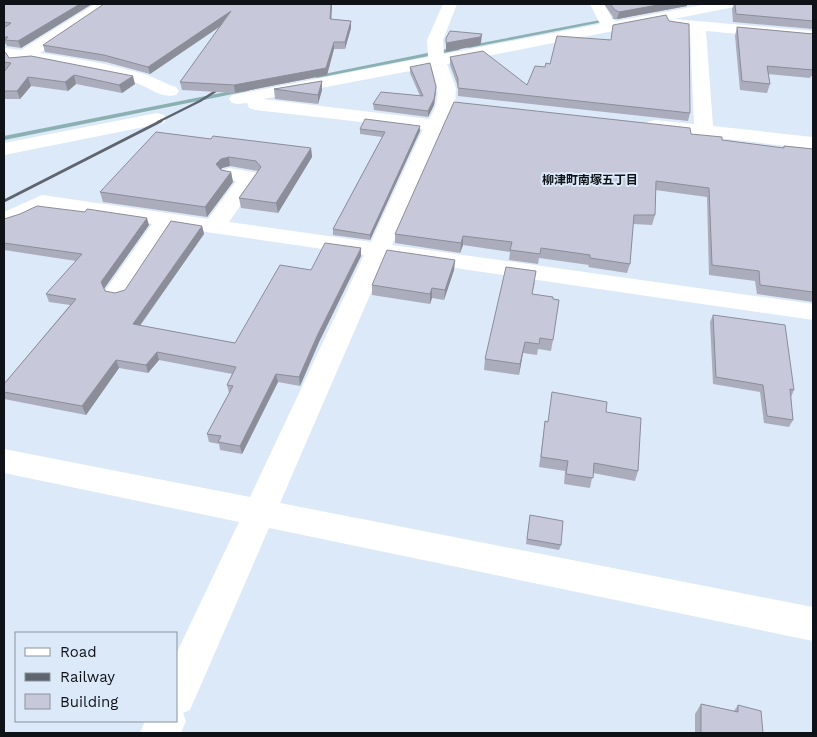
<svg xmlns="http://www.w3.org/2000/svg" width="817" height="737" viewBox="0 0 817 737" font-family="'Work Sans','Noto Sans JP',sans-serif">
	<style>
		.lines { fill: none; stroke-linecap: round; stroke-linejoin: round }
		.stream { fill: #8bb0b2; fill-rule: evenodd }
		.minor { fill: #fff; fill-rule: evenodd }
		.rail-far1 { stroke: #5e656e; stroke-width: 2.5 }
		.rail { stroke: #5e656e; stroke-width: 3 }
		.wall { fill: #abadbc }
		.shaded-wall { fill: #8b8d99 }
		.building { fill: #c7c9db; stroke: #8b8d99 }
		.labels { text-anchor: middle; stroke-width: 4; stroke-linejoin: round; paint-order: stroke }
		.far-neighbourhood-label { font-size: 12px; font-weight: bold; fill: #0f1318; stroke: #dce9f8 }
	</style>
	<rect width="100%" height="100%" fill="#dce9f8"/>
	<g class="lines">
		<path class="stream" d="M626,15L628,16V17L469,48L466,46Z
			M457,47L460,49L459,50L317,78L314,76Z
			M246,88L249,90L248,91L4,140V136Z"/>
		<path class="minor" d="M95,4H112L40,53C75,58 110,64 144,74C155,77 165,84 176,87L179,91L176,95C158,99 146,84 130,81C98,73 67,67 34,62C26,61 21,66 12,64L10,59L4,58V48L21,50Z
			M443,4H457L443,40L444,54L600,24L590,4H604L612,18L617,21L707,4H736L734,7L729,8L447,64L456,88L455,104L392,245L813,304V320L386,258L280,503L813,607V641L269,528L190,710L183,713L186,721L181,733H140L145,721H176V654L239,522L4,473V449L250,497L364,255L172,227L126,297L117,299L108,297L105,291L152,224L45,209L4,227V212L42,195L208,219L236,181L223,178L220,174L223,170L230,168L257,173L260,177L229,222L371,242L423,129L255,110L249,108L247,103L238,104L232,103L229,99L232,95L238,94L428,57L427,40ZM431,67C439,87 441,100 429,119L263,99Z
			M674,19L813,31V41L706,31L713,126L813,137V149L648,130L645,126L648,122L655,120L694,124L690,30L668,27L666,24L668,21Z
			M157,113L164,115L166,119L164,123L4,155V143Z"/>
		<path class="rail-far1" d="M158,122L200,101L227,84"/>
		<path class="rail" d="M4,201L161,121"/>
	</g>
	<path class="wall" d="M4,4H92L21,48L7,46L6,44L4,43Z
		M332,4L331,19L351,21V28L345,49H334L327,75L235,93L182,90L180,82L221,26L150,74L106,62L45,52L43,45Z
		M604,4H687V6L617,19L613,17Z
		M734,4H813V29L733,22L732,9Z
		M737,27L813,34V76H811L810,78L768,74L770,84L767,93L740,90L735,36Z
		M4,52L9,58L135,84L122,93L76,84L68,91L31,86L20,99H4V72L5,70H4Z
		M450,57L527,85L690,113L688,121L458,96V87L450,65Z
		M410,67L436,93L434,105L428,117L374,110L373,104L420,96L410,73Z
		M322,81V90L318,104L275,99L274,89Z
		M360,129L420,131L370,240L333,235V229L382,137L360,134Z
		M691,134L722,140L783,148L784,146L813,149V302L757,294L755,281L709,275L707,197L655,190V215L652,225L633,224L630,264L627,273L588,267L589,265L539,258L538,264L509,260L510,252L463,245L460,253L395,243V234Z
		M211,139L311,148L312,157L278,213L241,208L239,198L258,171L230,166L222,168L221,170L231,172L233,182L207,217L103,202L100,192Z
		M4,219L149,225L104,289L105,291L115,293L125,290L202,226L204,234L140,326L235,343L311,270L361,248V256L319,342L300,386L278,382L242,454L220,450L219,444L209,442L207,434L229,393L227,385L232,374L159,360L148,373L119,368L86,415L4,399V384L70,305L49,302L46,294L76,261L4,250Z
		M455,260L454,270L444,300L432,298L430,304L372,295V285Z
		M535,282L532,294L553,299V340L551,351L538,349L537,355L523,353L519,375L484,370L485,359Z
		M713,315L794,390L791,397L793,420L789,427L764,423L760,392L713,384L710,322Z
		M606,412L638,471L635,481L593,473L590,488L564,484L565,471L539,467L545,421L547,422Z
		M530,515L561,545L559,550L526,544Z
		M701,704L734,711L738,705L763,733H695V714Z"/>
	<path class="shaded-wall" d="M80,4H92L21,48L18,41Z
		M331,4H332L331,26L330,19Z
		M663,4H687V6L617,19L619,12Z
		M231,11L232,18L150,74L148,67Z
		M351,21V28L345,49V42Z
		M482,34L481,43L480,45L446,52V43Z
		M334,42V49L327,75L235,93L234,85Z
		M74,75L76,84L68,91L65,82Z
		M133,76L135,84L122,93L119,85Z
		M28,77L31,86L20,99L17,91Z
		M322,81V90L318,104V95Z
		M436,87L434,105L428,117V111Z
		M420,126V131L370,240V235Z
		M311,148L312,157L278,213L276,203Z
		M229,157L230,166L222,168L218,174L216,164L221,159Z
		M231,172L233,182L207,217L205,207Z
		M147,218L149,225L103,290L101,282Z
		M202,226L204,234L135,332L133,324Z
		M463,236V245L460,253L461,243Z
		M361,248V256L319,342L300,386L299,377L318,334Z
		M455,260L454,270L444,300L445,290Z
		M432,288V298L430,304V294Z
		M525,342L519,375L520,364Z
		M157,352L159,360L148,373L146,365Z
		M116,360L119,368L86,415L82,406Z
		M276,374L278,382L242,454L240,446Z"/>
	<path class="building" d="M4,4H80L18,41L5,40L8,37H4V28L11,23L4,22Z
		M104,4H331L330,19L351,21L345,42H334L326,68L234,85L180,82L231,11L148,67L104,55L43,45Z
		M610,4H663L619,12L615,10Z
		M735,4H813V21L736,14Z
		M666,15L669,21L689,24L690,113L458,88V79L450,57L483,51L527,85L535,66L545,67L546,63L550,64L557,36L611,40L613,25Z
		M737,27L813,34V68H812L813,70L767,66L770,84L742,81Z
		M450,31L482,34L480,37L446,43V38Z
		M4,52L6,53L9,58L31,56L133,76L119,85L74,75L65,82L28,77L17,91H4V72L11,63L4,62Z
		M430,63L436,87L434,99L428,111L373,104L381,92L423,96L410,67Z
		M322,81L318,95L274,89Z
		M454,102L690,128L691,134L722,137V140L784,148V146L813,149V292L760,285L759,271L712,265L709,188L656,181L655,215H634L630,264L590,258V255L541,248L540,254L510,250L512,242L463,236L461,243L395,234Z
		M365,119L420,126L370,235L333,229L385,132L360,129Z
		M156,132L211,139L213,136L311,148L276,203L239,198L261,167L256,161L229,157L221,159L216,164L221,170L231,172L205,207L100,192Z
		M37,206L85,212L87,209L147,218L101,282L105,291L115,293L125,290L171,221L202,226L133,324L235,343L280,265L311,270L325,243L361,248L318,334L299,377L276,374L240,446L218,442L221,436L207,434L233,386L227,385L236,367L157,352L146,365L116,360L82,406L4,392V384L76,299L46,294L82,254L4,243V219L20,214Z
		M387,250L455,260L445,290L432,288L430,294L372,285Z
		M506,267L536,271L532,294L553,297V299L559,300L553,340L540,338L539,344L525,342L520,364L485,359Z
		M713,315L785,325L794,390L790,389L793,420L767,416L763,385L716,377Z
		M552,392L607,402L606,412L641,418L638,471L594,463L593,478L566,474L568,461L541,457L545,421L548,422Z
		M530,515L563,521L561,545L527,539Z
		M701,704L738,712V705L761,711L763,733H701Z"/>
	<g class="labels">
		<g class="far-neighbourhood-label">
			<text x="590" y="184">柳津町南塚五丁目</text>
		</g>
	</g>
	<rect width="817" height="737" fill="none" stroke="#0f1318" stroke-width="10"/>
	<rect x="15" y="632" width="162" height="90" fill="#dce9f8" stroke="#8a939e"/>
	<rect x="25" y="648" width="25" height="8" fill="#ffffff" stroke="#8a939e"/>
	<text x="60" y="657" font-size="15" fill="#0f1318">Road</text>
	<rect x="25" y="673" width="25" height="8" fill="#5e656e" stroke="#8a939e"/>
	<text x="60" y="682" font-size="15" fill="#0f1318">Railway</text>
	<rect x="25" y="694" width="25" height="15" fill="#c7c9db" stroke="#8a939e"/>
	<text x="60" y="707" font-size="15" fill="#0f1318">Building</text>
</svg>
